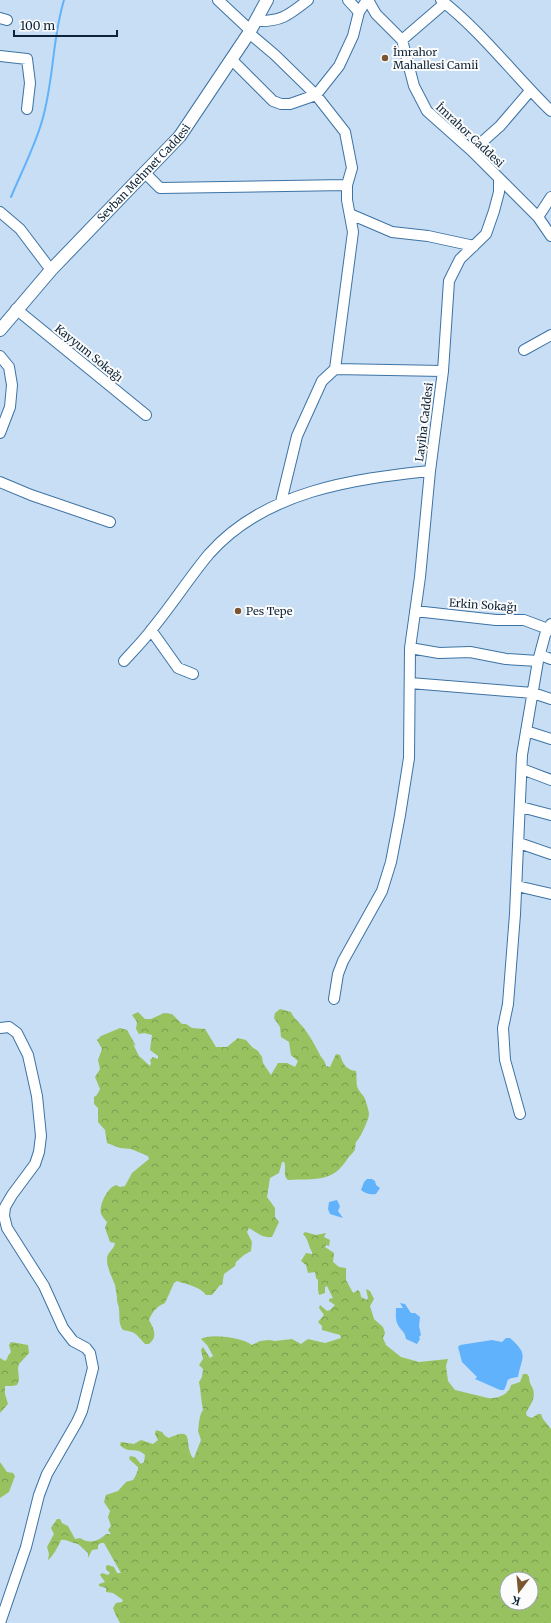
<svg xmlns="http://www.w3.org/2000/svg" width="551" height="1623" viewBox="0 0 551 1623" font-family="Merriweather,serif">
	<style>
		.forest { fill: url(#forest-crowns); fill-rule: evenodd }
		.water { fill: #61b2fc }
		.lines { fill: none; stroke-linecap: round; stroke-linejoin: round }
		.stream { stroke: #61b2fc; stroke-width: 2 }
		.minor-casing { stroke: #3d73a4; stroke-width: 12 }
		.major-casing { stroke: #3d73a4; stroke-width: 14 }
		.minor { stroke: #fff; stroke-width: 10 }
		.major { stroke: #fff; stroke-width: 12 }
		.poi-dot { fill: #79562f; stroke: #fcfcfc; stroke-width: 1.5 }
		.labels { text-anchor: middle; stroke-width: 4; stroke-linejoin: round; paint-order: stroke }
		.poi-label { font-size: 11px; fill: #0d2438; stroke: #fcfcfc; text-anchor: start }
		.street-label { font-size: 11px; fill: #0d2438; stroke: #fcfcfc }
	</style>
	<defs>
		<pattern id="forest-crowns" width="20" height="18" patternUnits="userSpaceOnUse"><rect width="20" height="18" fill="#98c15f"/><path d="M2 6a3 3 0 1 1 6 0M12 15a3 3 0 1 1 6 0" fill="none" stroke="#7a9d4f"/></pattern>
	</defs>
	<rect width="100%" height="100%" fill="#c8def4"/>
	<path class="forest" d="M280,1009L291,1012C294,1019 298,1021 303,1027C310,1036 315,1045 320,1055C322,1059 325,1060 326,1066L330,1067L336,1054L340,1055C343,1064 346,1070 356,1071C357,1076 356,1081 357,1086C358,1091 363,1094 365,1099C366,1102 369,1111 369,1114C369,1119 360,1139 356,1142C355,1145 356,1149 354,1151C353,1153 350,1155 348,1158C332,1184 315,1178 288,1180C282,1175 287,1168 284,1162H282L279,1173L270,1178L267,1197L275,1208V1217L279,1222L272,1237C261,1238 258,1233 249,1228L247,1232L252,1242L251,1251L244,1255L236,1262L235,1266L224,1274L222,1285H220L212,1295H206C199,1286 188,1285 177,1281L174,1283L165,1303C156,1307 153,1311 149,1320C154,1329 158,1337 149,1344H145C136,1334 136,1332 123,1330C118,1323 120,1317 119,1309C119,1306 117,1303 117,1300C117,1295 116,1291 115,1285C112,1277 107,1268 107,1259C107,1252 114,1250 115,1243L110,1242L105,1228L107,1222C105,1220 102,1216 101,1214C99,1205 107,1188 116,1185L120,1187L125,1186L132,1173L149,1159L148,1156L131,1149L120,1148L107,1143L105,1130L98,1122V1108L94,1104V1097L97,1095L100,1089L95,1077L100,1069L98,1060L102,1049L97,1040L101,1036L120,1028L127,1030L136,1046L133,1044L139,1056L150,1066L151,1063L150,1060L153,1057L158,1059V1056L150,1050L152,1035L144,1033L139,1034L136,1029L137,1022L132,1015L138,1012L145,1019H151L164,1013L172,1014L182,1024H186L192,1028L205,1029L216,1047H227L238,1038L246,1040L252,1047L258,1051L262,1057L263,1063L271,1075L278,1063H287L295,1067L298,1061L291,1055L289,1042L281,1037L280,1027L274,1018L275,1013Z
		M305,1232L316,1235L326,1233L324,1237L330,1240L329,1246L326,1245L325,1247L334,1253L333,1262L339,1267L346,1268V1280L353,1293L358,1290L360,1292L361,1297L367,1300L368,1298L366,1289L370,1291L374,1299L370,1306L374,1319L383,1327L385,1333L383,1338L386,1345L401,1357L419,1362L448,1359L446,1366L448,1381L455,1390L488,1398C497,1399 509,1395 511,1385L520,1382L523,1374H527L529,1377C529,1382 531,1385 533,1389C536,1399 530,1405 526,1413L527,1416L532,1418L538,1414H541L543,1419L551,1429V1623H120C117,1617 115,1614 113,1608L116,1603L122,1602L123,1600L113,1593L106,1592V1588L99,1586V1584L105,1582L100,1575L102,1573L108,1575L110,1573L106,1569V1566L108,1565L114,1567L117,1573H121L104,1543H101L98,1545V1549L92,1550L88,1558V1553L78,1544C72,1543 65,1539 61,1540C59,1545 52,1558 48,1560L49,1554L47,1547L54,1534L51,1528L57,1519H60L62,1523L68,1526L75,1539L80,1538C89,1544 98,1542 106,1534H111L108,1530L111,1526L108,1517L110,1511L104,1502L106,1495L118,1491L126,1482L133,1480L135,1477L138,1470V1467L129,1459L130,1456L135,1457L141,1464L144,1462L145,1455C136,1446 130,1455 120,1445L121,1442L134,1444L141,1440L153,1444L158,1440L155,1434L156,1430L162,1432L165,1436L169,1438C196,1425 183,1444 193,1458H194L201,1440L198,1431C199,1425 199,1415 203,1410C201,1400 201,1392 199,1382L202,1377L203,1369L199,1365L203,1359L201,1350L203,1347L210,1358L213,1356L207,1345L201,1339C211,1333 243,1338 252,1345L260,1341L269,1340L275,1341L292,1339L301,1344L308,1339L325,1343L341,1338L340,1335L322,1330V1326L318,1322L324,1315L319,1308L320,1305L327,1311L330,1310L335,1305L329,1301V1299L333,1298L327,1286L325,1287V1293L319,1295L318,1289V1280L316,1278L315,1272L308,1273L306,1265L301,1261L306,1253L312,1254V1252C308,1246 309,1240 303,1234ZM507,1579H531V1603H507Z
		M11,1342L28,1345L29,1353L19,1364L18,1368L19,1380L17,1385L12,1386H5V1394L8,1404L0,1413V1358L5,1361L7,1359L8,1356L11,1352L9,1345Z
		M0,1462L7,1472L13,1473L15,1476L9,1492L0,1498Z"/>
	<path class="water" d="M367,1179H372L375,1181L376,1185L380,1188L376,1194C370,1195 366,1194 361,1190L364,1182Z
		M337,1200L340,1206L338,1211L343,1218L330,1214L328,1209L329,1202Z
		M400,1303L405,1304L411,1313H415L420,1317L419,1326L421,1335L419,1337L420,1339L417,1344L406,1339C405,1331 401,1331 398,1325C395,1320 396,1314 396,1308H403Z
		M506,1338H510C529,1355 522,1356 518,1377C503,1379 510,1380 504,1390H500L475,1379L477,1377L462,1362L458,1347L460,1345L492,1340L502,1342Z"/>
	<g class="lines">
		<path class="stream" d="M11,197C21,173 35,146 42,121C54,81 52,39 64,0"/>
		<defs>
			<path id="minor" d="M218,0L250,30
				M348,0L359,12
				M368,0L376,14L402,40L414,86L427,111L472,151L538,217L551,236
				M441,0C482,32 514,75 551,111
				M0,18L7,20
				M256,21C281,22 289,15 308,0
				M249,33L275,55L316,95L345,132L352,168L347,185V200L353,232L335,369L322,381L297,436L281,502
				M402,40L445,3
				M0,56L27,59L30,83L27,109
				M231,59L273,101L281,104H290L316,95L339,66L353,36L359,12L367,0
				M472,151L500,126L530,91
				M144,172L160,188L347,185
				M0,212L20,229L51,270
				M350,214L392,232L428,236L474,246
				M538,217L551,197
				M16,309L146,415
				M524,350L551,335
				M0,356L9,367L12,385L10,407L0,433
				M335,369L443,371
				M0,482L31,495L110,522
				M415,611L496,620H524L548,629
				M151,630L178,668L193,674
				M410,648L439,653L470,652L506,659L538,661
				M540,655L551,659
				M124,661C134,650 144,640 152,629C172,605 189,578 209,554C265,491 352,479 430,471
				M410,683L533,693L551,699
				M526,731L551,739
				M522,769L551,780
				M521,807L551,815
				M519,843L551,854
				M517,886L551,894
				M334,999L338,974L343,961L382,891L391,862L400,815L409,758L410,648L420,577L430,471L443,371L449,281L460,259L486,234L494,211L499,192V178
				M0,1028L9,1027L17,1033L28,1055L37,1096L41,1136L39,1152L35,1164L12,1195L5,1207L4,1216L7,1228L44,1286L63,1328L73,1341L86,1348L90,1353L93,1368L82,1411L77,1422L47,1474L39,1495L26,1547L0,1623
				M520,1114L505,1060L503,1028L508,1004L515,914L522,755L538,661L545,635L551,624"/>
			<g id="major">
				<path id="s1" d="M0,330L51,270L180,136L249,33L267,0"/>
			</g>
		</defs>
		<use href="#minor" class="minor-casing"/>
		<use href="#major" class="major-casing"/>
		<use href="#minor" class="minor"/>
		<use href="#major" class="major"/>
	</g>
	<g class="poi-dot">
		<circle cx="385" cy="58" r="4"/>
		<circle cx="238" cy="611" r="4"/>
	</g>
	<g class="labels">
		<g class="poi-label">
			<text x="393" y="56">İmrahor<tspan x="393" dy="13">Mahallesi Camii</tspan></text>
			<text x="246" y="615">Pes Tepe</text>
		</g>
		<g class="street-label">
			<text transform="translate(470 135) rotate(43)" y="4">İmrahor Caddesi</text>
			<text dy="4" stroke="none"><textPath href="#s1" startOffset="213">Sevban Mehmet Caddesi</textPath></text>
			<text transform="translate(89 353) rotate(39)" y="4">Kayyum Sokağı</text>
			<text transform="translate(424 422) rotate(-83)" y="4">Layiha Caddesi</text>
			<text transform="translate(483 605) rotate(4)" y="4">Erkin Sokağı</text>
		</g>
	</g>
	<g transform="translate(519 1591) rotate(196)"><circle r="19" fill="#fcfcfc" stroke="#9ca6ae"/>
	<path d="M0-3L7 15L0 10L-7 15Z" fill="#79562f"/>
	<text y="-6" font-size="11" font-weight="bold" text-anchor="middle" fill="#0d2438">K</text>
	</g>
	<path d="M14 30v6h103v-6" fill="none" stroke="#0d2438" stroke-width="2"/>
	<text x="20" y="30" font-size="12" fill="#0d2438" stroke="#fcfcfc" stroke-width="3" paint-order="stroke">100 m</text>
</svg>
